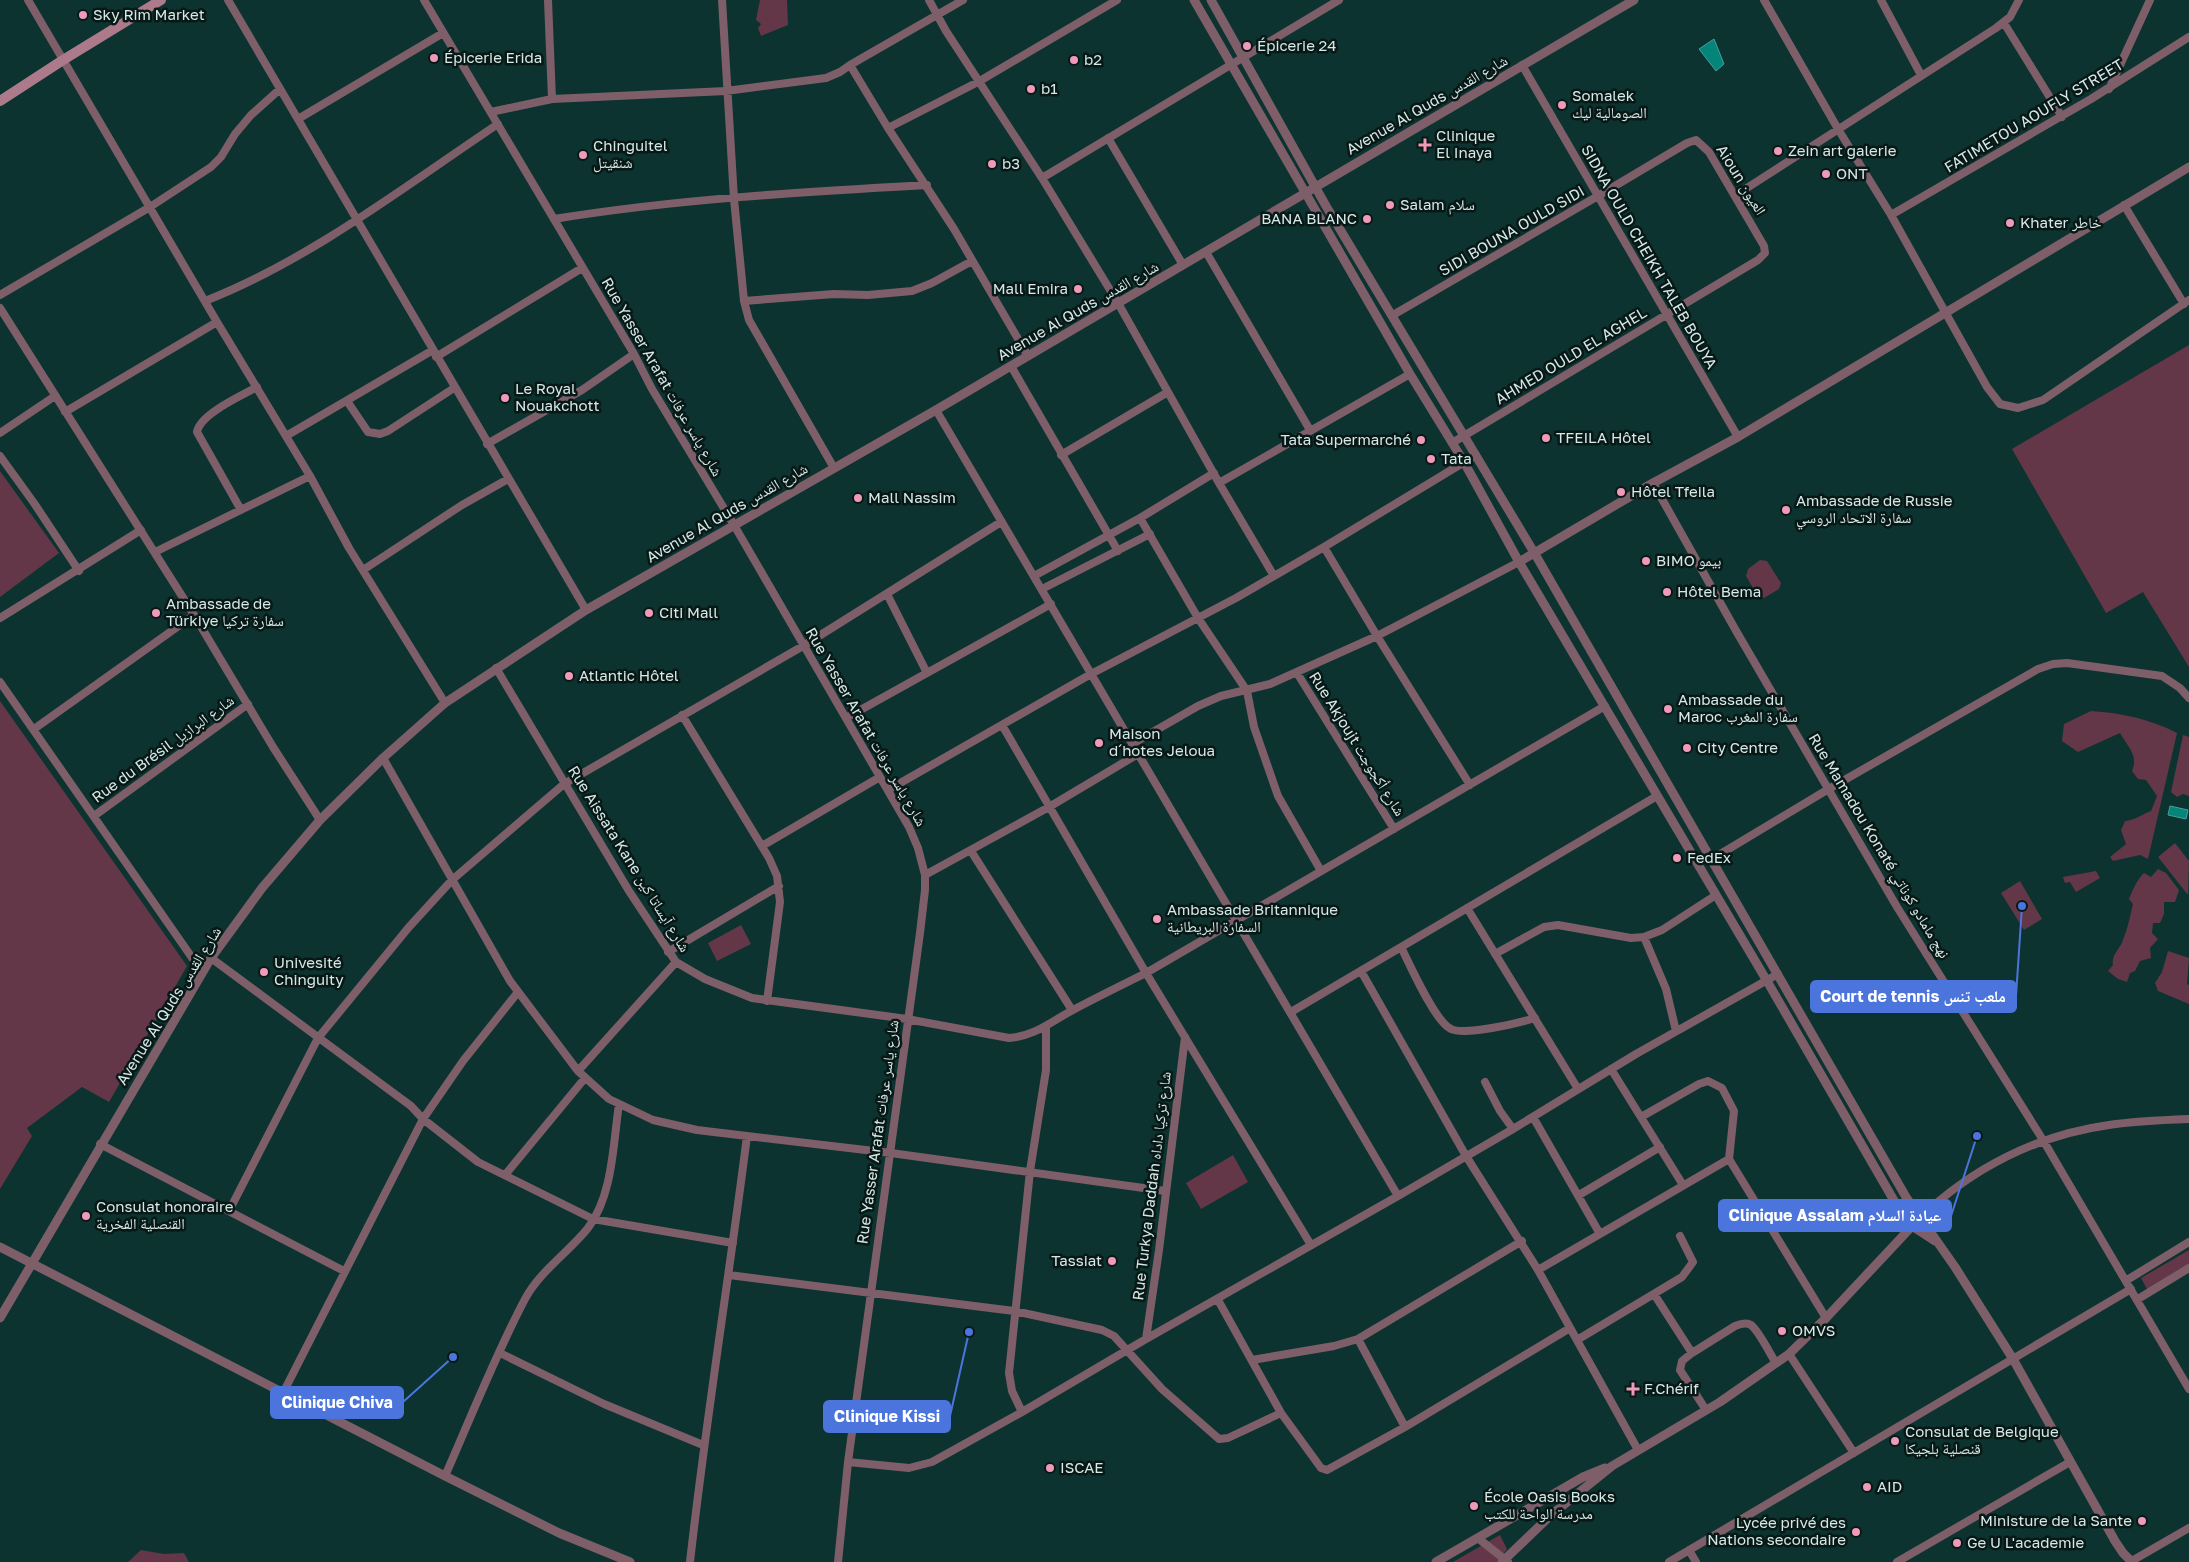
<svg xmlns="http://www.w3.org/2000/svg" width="2189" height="1562" viewBox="0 0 2189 1562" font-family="'Golos Text','Noto Naskh Arabic',sans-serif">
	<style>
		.green { fill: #633747 }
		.water { fill: #058479; stroke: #43a29a }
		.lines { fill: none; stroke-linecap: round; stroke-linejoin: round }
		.minor { stroke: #7e5f69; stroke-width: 8 }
		.tertiary { stroke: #7e5f69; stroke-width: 9 }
		.secondary { stroke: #ac7a8b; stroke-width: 10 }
		.poi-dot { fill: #ef9ab8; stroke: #081816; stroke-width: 2 }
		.labels { text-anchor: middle; stroke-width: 5; stroke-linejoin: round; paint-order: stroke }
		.poi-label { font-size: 15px; fill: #d5e9e6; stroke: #081816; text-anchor: start }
		.street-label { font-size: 15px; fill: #d5e9e6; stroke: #081816 }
		.leader { fill: none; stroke: #4b75dc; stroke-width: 2 }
		.callout-dot { fill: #4b75dc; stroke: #081816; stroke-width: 2 }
		.callout { fill: #4b75dc; stroke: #4b75dc; stroke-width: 2 }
		.callout-label { font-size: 16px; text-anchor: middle; font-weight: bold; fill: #fff }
	</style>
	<rect width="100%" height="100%" fill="#0c332f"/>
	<path class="green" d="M760,0H787L788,25L761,36L758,28L761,24L756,20Z
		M2189,345V667L2143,592L2106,613L2012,449Z
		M0,471L59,553L0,597Z
		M1760,560L1767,561L1781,583L1779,589L1764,598L1757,595L1746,576L1748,569Z
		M0,701L187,966L109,1102L82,1087L27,1128L32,1136L0,1189Z
		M2091,711C2122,713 2150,719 2177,733L2148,859L2140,855L2113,861L2110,857L2126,844L2121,830L2125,821C2133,821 2143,814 2151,811L2157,796L2146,780L2138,779L2132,771C2139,755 2127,746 2120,733L2078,752L2062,741L2064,724Z
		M2183,735L2189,737V796L2183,794L2177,797L2171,792Z
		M2175,843L2189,861L2188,895L2158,857Z
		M2158,869L2166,873L2179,890L2175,902H2164V914L2160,923H2153L2152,933L2158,939L2150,948L2151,958L2140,961L2135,971L2130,973L2127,982L2118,979L2108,971L2113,965C2111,955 2120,949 2123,940C2128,928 2130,916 2133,904L2129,899C2132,891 2138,878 2144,873L2151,877Z
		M2096,871L2100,878L2076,892L2070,882L2065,883L2063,877Z
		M2020,881L2042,919L2024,930L2001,893Z
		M741,925L751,944L717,961L708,943Z
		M2168,951L2189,958L2187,984L2189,985V1004L2158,991L2155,983L2162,972Z
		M1233,1155L1248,1182L1201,1209L1186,1183Z
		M2189,1250V1267L2148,1291L2141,1278Z
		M1500,1535L1507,1549L1497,1562H1453Z
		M141,1550L164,1554L184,1553L189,1562H128Z"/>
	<path class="water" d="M1714,39L1724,64L1716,71L1699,49Z
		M2170,806L2188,810L2186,819L2168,815Z"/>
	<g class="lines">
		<path class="minor" d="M28,0L217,322L310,476L349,548L445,703
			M228,0L586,610
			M424,0L634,354L652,389L734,525L909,827L918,848L925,875V890L920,933L848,1462L838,1562
			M548,0L552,99
			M722,0L734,199L744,301L749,320L834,468
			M929,0L946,31L1042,178L1118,303L1219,483L1274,576
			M1764,0L1838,129L1891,215L1987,387L2000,404L2018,408L2043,400L2189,300
			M1881,0L1921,75
			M2004,23L2062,117
			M850,65L888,128L954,229L1028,356
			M1522,65L1738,437
			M2109,89L2150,0
			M491,112L552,99L726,91L826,78L840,72L850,65L963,0
			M298,119L443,33
			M888,128L978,82L1117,0
			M1108,138L1183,265
			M1042,178L1339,0
			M1736,195L1996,28L2010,17L2019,0
			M2124,205L2184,304
			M1891,215L2091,99L2189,37
			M554,219C677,199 802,192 927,185
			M1206,252L1310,430
			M0,295L150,207L211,167L221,157L235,134L251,115L280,89
			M205,301C310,260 405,186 498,124
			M744,301L834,294L868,295L912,291L932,283L972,261
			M0,308L194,615L273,747L320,820
			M1393,315L1598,196L1687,143L1696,140L1709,152L1764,246L1765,253L1758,260L1452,443
			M436,357L582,268
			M1011,366L1118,551
			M347,401L368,432L380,434L388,431L454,388
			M936,410L1398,1196
			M65,412L217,322
			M0,433L55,396
			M286,436L433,350
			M487,444L582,390L634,354
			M1061,455L1168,392
			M0,456L34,503L79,571
			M1219,483L1410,374
			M1653,483L1735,629L1897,907L2043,1140L2189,1389
			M241,510L197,432C200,414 241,396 257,387
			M1140,518L1198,618L1247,691L1254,727L1278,796L1321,871
			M1324,547L1377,636L1470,785
			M155,552L310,476
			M363,570L462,505L508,479
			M1034,576L1140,518L1214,473
			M1042,589L1150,534
			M887,594L927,673
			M0,618L141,530
			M496,668L629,891L676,962L705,979L752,998L907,1019L1009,1038C1035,1036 1050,1022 1073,1010C1097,997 1122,985 1146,973L1605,706
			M1297,673L1394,829
			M0,682L202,972
			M682,715L769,858L777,876L780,902L767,1001
			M846,718L1051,604
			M1002,725L1146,973L1311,1245
			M34,729L194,615
			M1132,744L1198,706L1221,696L1270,684L1377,636L1519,562
			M383,758L510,981L578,1071L609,1099L653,1120L697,1130L891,1153L1165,1191
			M888,790L1091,674L1236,598L1324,547L1476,455
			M94,816L248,704
			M762,846L880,777
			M971,851L1072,1010
			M1712,859L1827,790L2038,669L2053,664L2067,663L2162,676L2180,688L2189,698
			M925,875L1049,807L1138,754
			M1467,908L1578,1089
			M1644,937L1666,989L1676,1031
			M1401,947C1410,965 1435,1022 1451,1029C1465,1036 1518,1023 1535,1018
			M668,952L779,886
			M1495,954L1544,927L1558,925L1631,938L1644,937L1662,930L1716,895
			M211,958L411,1106L423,1119L478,1162L593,1219L733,1243
			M1361,971L1466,1156L1538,1270L1638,1450
			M1291,1012L1657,796
			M1611,1069L1683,1185
			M578,1071L676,962
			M1485,1082L1500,1111L1513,1129
			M1533,1117L1600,1234
			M1641,1117L1699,1084L1708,1081L1722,1088L1734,1111L1729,1159L1826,1318
			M100,1144L344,1271
			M505,1175L585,1078
			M1579,1195L1660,1147
			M229,1211L318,1038L409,927L452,880L564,784L803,646L1001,522
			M1920,1218C1972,1168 2037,1135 2109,1125C2135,1121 2162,1120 2189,1119
			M1538,1270L1729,1159
			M729,1275L1014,1311L1102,1330L1114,1336L1162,1389L1219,1439L1228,1438L1281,1413
			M2127,1280L2189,1242
			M1654,1294L1692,1353
			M2138,1299L2189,1268
			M1218,1300L1281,1413L1321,1468L1327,1470L1405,1427L1570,1328
			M1146,1339L1159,1250L1185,1037
			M1358,1339L1405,1427
			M1577,1340L1682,1277L1693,1262L1680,1236
			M500,1353L604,1404L703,1445
			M1789,1354L1854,1453
			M1252,1360L1334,1346L1358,1339L1522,1241
			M283,1393L423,1119L463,1061L518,992
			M1706,1410L1680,1370L1682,1361L1692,1353L1735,1326C1740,1324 1746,1322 1751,1325C1759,1331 1770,1354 1776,1363
			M1022,1412L1012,1391L1009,1373L1030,1171L1046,1070V1027
			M848,1462L909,1468L932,1462L1022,1412L1146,1339L1398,1196L1513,1129L1636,1054L1778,974
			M445,1476C471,1417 495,1356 525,1299C540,1271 568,1253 588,1228C613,1195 613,1144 619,1104
			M1479,1539L1508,1562
			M1689,1550L1696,1562
			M690,1562C706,1419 729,1278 747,1136
			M1669,1562L2131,1289
			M1897,1562L2070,1462
			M2130,1562L2189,1528"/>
		<path class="tertiary" d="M1194,0L1410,374L1464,462L1519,562L1767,981L1896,1204L1912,1226L1935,1241
			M1211,0L1326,206L1535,554L1906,1197L1955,1267L2013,1359L2115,1541L2123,1553L2132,1562
			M1519,562L1653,483L1738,437L2189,167
			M0,1247L445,1476L559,1533L630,1562
			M0,1318L211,958L262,888L320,820L383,758L445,703L586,610L936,410L1634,0
			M1436,1562L1583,1477L1605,1468
			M1502,1562L1551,1515L1612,1466L1720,1402L1789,1354L1826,1318L1915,1223"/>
		<path class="secondary" d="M0,101L63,60L161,0"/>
	</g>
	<g class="poi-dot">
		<circle cx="83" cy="15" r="5"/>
		<circle cx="1247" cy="46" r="5"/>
		<circle cx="434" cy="58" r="5"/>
		<circle cx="1074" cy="60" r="5"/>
		<circle cx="1031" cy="89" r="5"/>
		<circle cx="1562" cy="105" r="5"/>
		<path d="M1422.5 137.5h5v5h5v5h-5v5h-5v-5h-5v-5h5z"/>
		<circle cx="1778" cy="151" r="5"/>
		<circle cx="583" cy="155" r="5"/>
		<circle cx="992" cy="164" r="5"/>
		<circle cx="1826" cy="174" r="5"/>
		<circle cx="1390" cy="205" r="5"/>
		<circle cx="1367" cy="219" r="5"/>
		<circle cx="2010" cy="223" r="5"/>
		<circle cx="1078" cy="289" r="5"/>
		<circle cx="505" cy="398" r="5"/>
		<circle cx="1546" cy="438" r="5"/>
		<circle cx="1421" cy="440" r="5"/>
		<circle cx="1431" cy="459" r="5"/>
		<circle cx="1621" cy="492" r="5"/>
		<circle cx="858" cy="498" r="5"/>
		<circle cx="1786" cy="510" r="5"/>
		<circle cx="1646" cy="561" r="5"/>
		<circle cx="1667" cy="592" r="5"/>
		<circle cx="156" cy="613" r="5"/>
		<circle cx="649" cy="613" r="5"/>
		<circle cx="569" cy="676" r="5"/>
		<circle cx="1668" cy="709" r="5"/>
		<circle cx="1099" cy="743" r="5"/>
		<circle cx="1687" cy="748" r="5"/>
		<circle cx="1677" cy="858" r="5"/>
		<circle cx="1157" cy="919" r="5"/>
		<circle cx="264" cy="972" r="5"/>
		<circle cx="86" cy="1216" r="5"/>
		<circle cx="1112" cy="1261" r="5"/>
		<circle cx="1782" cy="1331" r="5"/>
		<path d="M1630.5 1381.5h5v5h5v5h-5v5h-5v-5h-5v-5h5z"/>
		<circle cx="1895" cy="1441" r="5"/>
		<circle cx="1050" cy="1468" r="5"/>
		<circle cx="1867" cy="1487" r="5"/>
		<circle cx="1474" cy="1506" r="5"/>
		<circle cx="2142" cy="1521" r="5"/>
		<circle cx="1856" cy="1532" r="5"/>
		<circle cx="1957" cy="1543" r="5"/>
	</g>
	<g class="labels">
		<g class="poi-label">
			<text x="93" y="20">Sky Rim Market</text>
			<text x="1257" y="51">Épicerie 24</text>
			<text x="444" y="63">Épicerie Erida</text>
			<text x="1084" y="65">b2</text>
			<text x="1041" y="94">b1</text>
			<text x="1572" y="101">Somalek<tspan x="1572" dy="17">الصومالية ليك</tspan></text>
			<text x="1436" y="141">Clinique<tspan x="1436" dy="17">El Inaya</tspan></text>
			<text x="593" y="151">Chinguitel<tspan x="593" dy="17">شنقيتل</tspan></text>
			<text x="1788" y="156">Zein art galerie</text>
			<text x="1002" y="169">b3</text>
			<text x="1836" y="179">ONT</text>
			<text x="1400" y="210">Salam سلام</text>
			<text x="1357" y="224" text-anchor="end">BANA BLANC</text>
			<text x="2020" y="228">Khater خاطر</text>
			<text x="1068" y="294" text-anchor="end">Mall Emira</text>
			<text x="515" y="394">Le Royal<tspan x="515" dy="17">Nouakchott</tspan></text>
			<text x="1556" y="443">TFEILA Hôtel</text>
			<text x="1411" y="445" text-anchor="end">Tata Supermarché</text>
			<text x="1441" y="464">Tata</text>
			<text x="1631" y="497">Hôtel Tfeila</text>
			<text x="868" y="503">Mall Nassim</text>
			<text x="1796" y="506">Ambassade de Russie<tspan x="1796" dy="17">سفارة الاتحاد الروسي</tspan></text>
			<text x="1656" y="566">BIMO بيمو</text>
			<text x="1677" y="597">Hôtel Bema</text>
			<text x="166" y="609">Ambassade de<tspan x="166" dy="17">Türkiye سفارة تركيا</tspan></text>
			<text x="659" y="618">Citi Mall</text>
			<text x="579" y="681">Atlantic Hôtel</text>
			<text x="1678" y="705">Ambassade du<tspan x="1678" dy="17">Maroc سفارة المغرب</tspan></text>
			<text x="1109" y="739">Maison<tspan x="1109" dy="17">d´hotes Jeloua</tspan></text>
			<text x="1697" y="753">City Centre</text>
			<text x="1687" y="863">FedEx</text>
			<text x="1167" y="915">Ambassade Britannique<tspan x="1167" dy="17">السفارة البريطانية</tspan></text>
			<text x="274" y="968">Univesité<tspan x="274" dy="17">Chinguity</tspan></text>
			<text x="96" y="1212">Consulat honoraire<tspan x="96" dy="17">القنصلية الفخرية</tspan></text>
			<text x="1102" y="1266" text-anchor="end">Tassiat</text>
			<text x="1792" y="1336">OMVS</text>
			<text x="1644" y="1394">F.Chérif</text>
			<text x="1905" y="1437">Consulat de Belgique<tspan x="1905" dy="17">قنصلية بلجيكا</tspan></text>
			<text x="1060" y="1473">ISCAE</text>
			<text x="1877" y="1492">AID</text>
			<text x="1484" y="1502">École Oasis Books<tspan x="1484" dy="17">مدرسة الواحة للكتب</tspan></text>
			<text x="2132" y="1526" text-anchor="end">Ministure de la Sante</text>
			<text x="1846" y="1528" text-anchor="end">Lycée privé des<tspan x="1846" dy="17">Nations secondaire</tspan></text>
			<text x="1967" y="1548">Ge U L'academie</text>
		</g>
		<g class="street-label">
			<text transform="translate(1427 105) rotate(-30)" y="5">Avenue Al Quds شارع القدس</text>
			<text transform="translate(2034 116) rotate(-31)" y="5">FATIMETOU AOUFLY STREET</text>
			<text transform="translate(1741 180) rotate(58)" y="5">Aioun العيون</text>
			<text transform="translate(1512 231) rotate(-30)" y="5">SIDI BOUNA OULD SIDI</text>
			<text transform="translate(1649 257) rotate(60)" y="5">SIDNA OULD CHEIKH TALEB BOUYA</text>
			<text transform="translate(1078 311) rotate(-30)" y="5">Avenue Al Quds شارع القدس</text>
			<text transform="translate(1571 356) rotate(-31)" y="5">AHMED OULD EL AGHEL</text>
			<text transform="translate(662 377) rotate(60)" y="5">Rue Yasser Arafat شارع ياسر عرفات</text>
			<text transform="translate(727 513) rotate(-30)" y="5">Avenue Al Quds شارع القدس</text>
			<text transform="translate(866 727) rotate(60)" y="5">Rue Yasser Arafat شارع ياسر عرفات</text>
			<text transform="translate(1357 744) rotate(58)" y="5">Rue Akjoujt شارع أكجوجت</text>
			<text transform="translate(163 749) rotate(-36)" y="5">Rue du Brésil شارع البرازيل</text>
			<text transform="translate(1879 846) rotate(59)" y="5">Rue Mamadou Konaté نهج مامادو كوناتي</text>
			<text transform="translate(629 859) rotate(58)" y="5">Rue Aissata Kane شارع آيساتا كين</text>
			<text transform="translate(169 1006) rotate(-58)" y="5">Avenue Al Quds شارع القدس</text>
			<text transform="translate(878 1132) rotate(-82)" y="5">Rue Yasser Arafat شارع ياسر عرفات</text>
			<text transform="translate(1152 1186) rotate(-83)" y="5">Rue Turkya Daddah شارع تركيا داداه</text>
		</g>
	</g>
	<path class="leader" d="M2022 906L2016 996M1977 1136L1951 1216M453 1357L403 1402M969 1332L950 1416"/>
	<g class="callout-dot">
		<circle cx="2022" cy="906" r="5"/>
		<circle cx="1977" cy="1136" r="5"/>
		<circle cx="453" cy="1357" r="5"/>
		<circle cx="969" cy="1332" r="5"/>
	</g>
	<g class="callout">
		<rect x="1811" y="981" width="205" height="31" rx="5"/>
		<rect x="1719" y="1200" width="232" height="31" rx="5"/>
		<rect x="271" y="1387" width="132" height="31" rx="5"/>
		<rect x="824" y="1401" width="126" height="31" rx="5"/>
	</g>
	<g class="callout-label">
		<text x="1913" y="1002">Court de tennis ملعب تنس</text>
		<text x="1835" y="1221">Clinique Assalam عيادة السلام</text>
		<text x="337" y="1408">Clinique Chiva</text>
		<text x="887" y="1422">Clinique Kissi</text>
	</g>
</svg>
